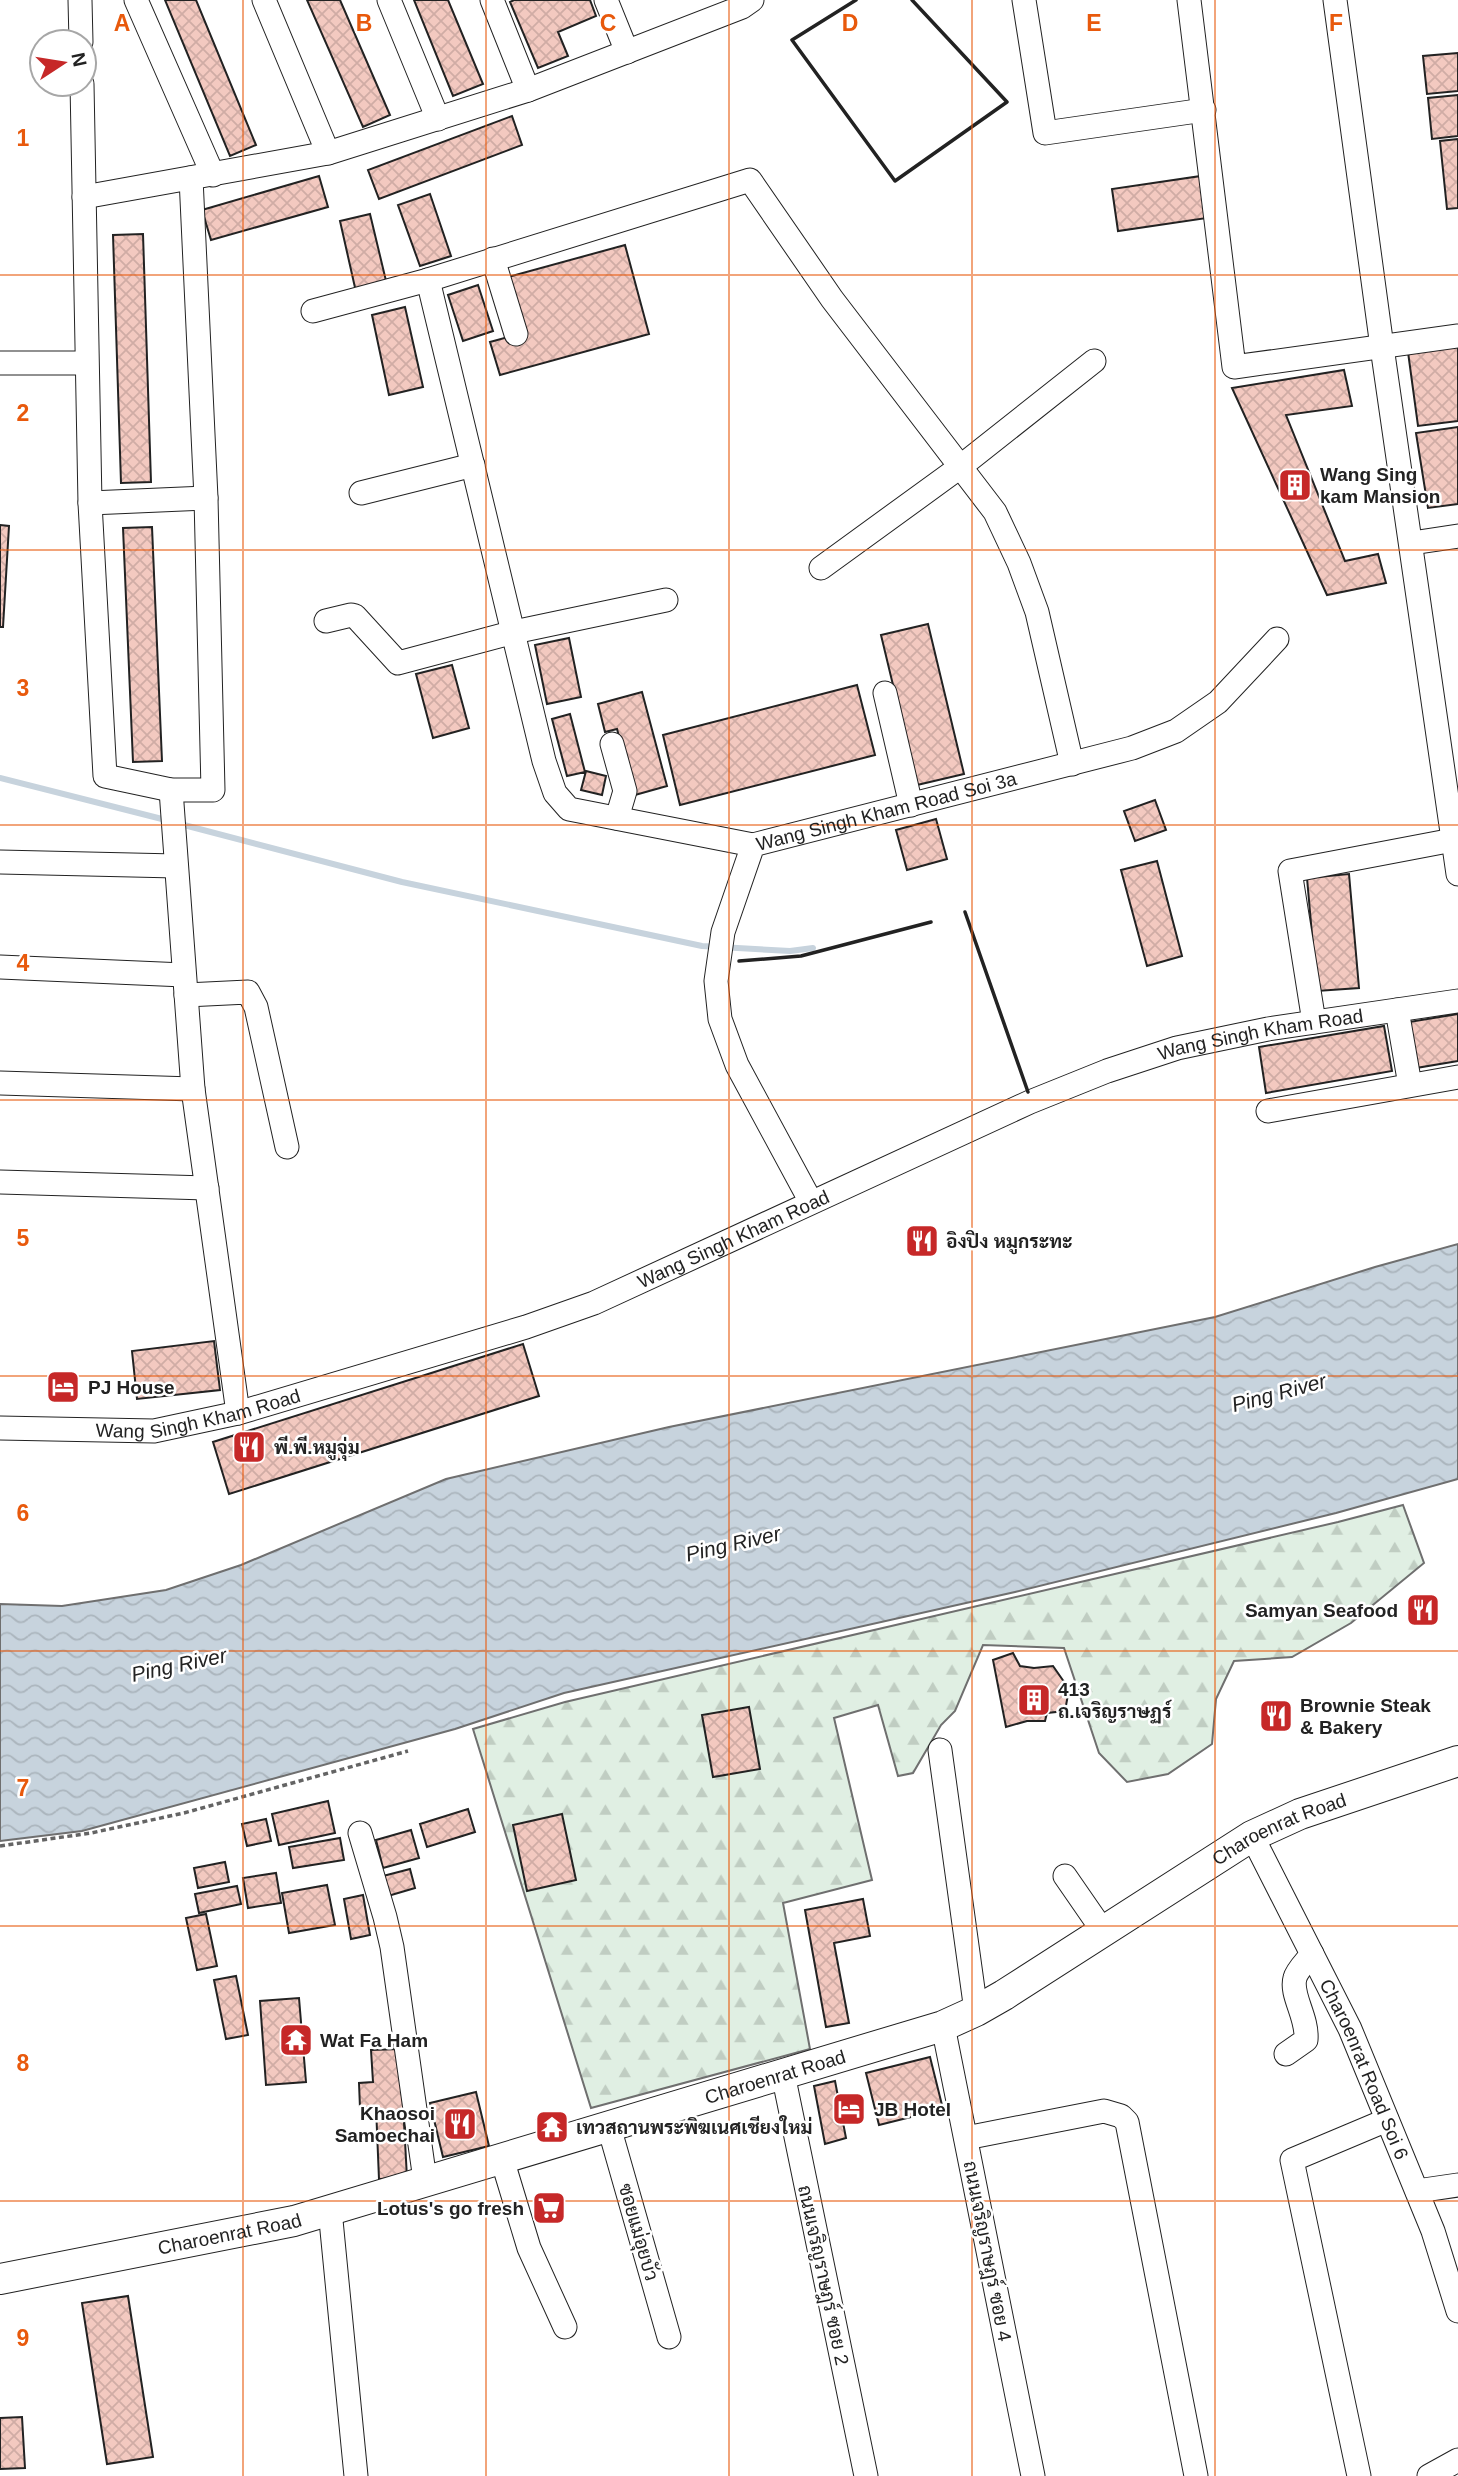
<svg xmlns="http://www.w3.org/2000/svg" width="1458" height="2476" viewBox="0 0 1458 2476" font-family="Arial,Sarabun,sans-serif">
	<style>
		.forest { fill: url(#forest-firs); stroke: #6f6f6f; stroke-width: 2 }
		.water { fill: url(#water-waves); stroke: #6f6f6f; stroke-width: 2 }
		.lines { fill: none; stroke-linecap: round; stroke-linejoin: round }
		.stream { stroke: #c7d3dd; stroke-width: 6 }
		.building { fill: url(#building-cross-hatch); stroke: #222; stroke-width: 2 }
		.minor-casing { stroke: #222; stroke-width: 25 }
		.major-casing { stroke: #222; stroke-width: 32 }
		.path { stroke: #646464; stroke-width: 3.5; stroke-dasharray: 5 3.5; stroke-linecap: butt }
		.minor { stroke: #fff; stroke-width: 23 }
		.major { stroke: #fff; stroke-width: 30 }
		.wall { stroke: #222; stroke-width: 3.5 }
		.grid { fill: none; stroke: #e8590c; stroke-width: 2; stroke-opacity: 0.55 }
		.labels { text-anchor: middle; stroke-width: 5; stroke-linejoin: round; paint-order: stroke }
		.poi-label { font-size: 19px; font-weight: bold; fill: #222; stroke: #fff; text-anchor: start }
		.street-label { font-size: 19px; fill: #222; stroke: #fff }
		.water-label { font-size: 21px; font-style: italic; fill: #222; stroke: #fff }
		.grid-label { font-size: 23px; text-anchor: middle; font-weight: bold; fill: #e8590c; stroke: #fff; stroke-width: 5; stroke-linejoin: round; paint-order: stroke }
	</style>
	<defs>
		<pattern id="forest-firs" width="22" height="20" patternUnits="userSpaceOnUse" patternTransform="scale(1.75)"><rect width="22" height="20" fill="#e0efe3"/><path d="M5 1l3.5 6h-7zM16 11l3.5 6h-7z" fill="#c0cdc2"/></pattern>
		<pattern id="water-waves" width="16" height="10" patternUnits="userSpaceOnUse" patternTransform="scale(1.75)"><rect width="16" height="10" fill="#c7d3dd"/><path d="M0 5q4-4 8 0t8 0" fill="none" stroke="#abb5bd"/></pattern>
		<pattern id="building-cross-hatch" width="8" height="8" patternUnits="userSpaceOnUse" patternTransform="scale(1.75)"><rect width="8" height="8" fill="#f3c9c0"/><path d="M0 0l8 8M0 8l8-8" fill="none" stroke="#d0aca5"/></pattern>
	</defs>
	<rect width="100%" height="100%" fill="#fff"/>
	<path class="forest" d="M1403,1505L1424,1563L1351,1623L1292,1657L1234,1661L1216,1699L1212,1744L1168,1774L1127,1782L1099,1753L1064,1648L983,1645L955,1711L941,1725L913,1773L898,1776L878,1705L834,1718L872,1880L783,1903L810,2049L591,2108L473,1729L565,1702L1338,1522Z"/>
	<path class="water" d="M1458,1244V1479L1336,1513L1015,1592L564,1693L455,1729L82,1831L0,1841V1604L62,1606L166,1590L241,1565L446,1479L669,1427L1215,1317L1375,1267Z"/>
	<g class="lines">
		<path class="stream" d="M0,778L162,819
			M184,825L402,882L702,946L790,951L813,948"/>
	</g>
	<path class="building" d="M165,0H196L256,145L230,156Z
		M307,0H340L390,115L363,127Z
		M414,0H448L483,84L453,96Z
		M514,0H590L596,16L558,32L568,56L538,68L510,2Z
		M1458,53V91L1427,94L1423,56Z
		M1458,95V136L1432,139L1428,98Z
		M512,116L522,145L379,199L368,170Z
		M1458,139V208L1447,209L1440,141Z
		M319,176L328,207L211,240L202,210Z
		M1201,176L1207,218L1118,231L1112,189Z
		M430,194L451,256L420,266L398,205Z
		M370,214L387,285L356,292L340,221Z
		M143,234L151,482L121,483L113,235Z
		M625,245L649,334L500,375L490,342L523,333L508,277Z
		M478,285L493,331L463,341L448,295Z
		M405,307L423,387L389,395L372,315Z
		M1458,345V421L1418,426L1408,352Z
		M1344,370L1352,406L1286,415L1345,561L1378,554L1386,583L1327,595L1232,388Z
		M1458,427V504L1428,508L1416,433Z
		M0,525L9,526L3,627H0Z
		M152,527L162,761L133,762L123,528Z
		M928,624L964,774L917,785L881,635Z
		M569,638L581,697L547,704L535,645Z
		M452,665L469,728L433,738L416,674Z
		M857,685L875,755L680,805L663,735Z
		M642,692L667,786L635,795L617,729L605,732L598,704Z
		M570,714L585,772L567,776L552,719Z
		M586,771L606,776L602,795L581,790Z
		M1155,800L1166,830L1135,841L1124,811Z
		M936,819L947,859L907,870L896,830Z
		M1157,861L1182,956L1147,966L1121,870Z
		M1349,874L1359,988L1317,991L1307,878Z
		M1458,1014V1061L1416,1068L1409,1022Z
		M1384,1026L1392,1071L1266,1093L1259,1047Z
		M214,1341L220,1390L137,1399L132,1351Z
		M523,1344L539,1396L229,1494L213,1442Z
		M1013,1653L1020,1666L1034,1668L1053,1666L1069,1689L1065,1711L1047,1713L1045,1721H1027L1006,1727L993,1660Z
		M749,1707L760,1769L713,1777L702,1715Z
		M328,1801L335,1833L279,1845L272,1814Z
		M468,1809L475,1832L427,1847L420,1824Z
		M562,1814L576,1880L527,1891L513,1825Z
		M266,1819L271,1841L247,1846L242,1824Z
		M411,1830L419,1858L383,1868L376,1840Z
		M340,1838L344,1860L293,1868L289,1847Z
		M225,1862L229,1882L198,1888L194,1868Z
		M410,1869L415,1888L388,1896L383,1876Z
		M276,1873L281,1903L248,1908L243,1878Z
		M327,1885L335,1925L289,1933L282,1893Z
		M237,1886L241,1904L199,1913L195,1894Z
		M363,1895L370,1935L351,1939L344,1899Z
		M863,1899L870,1936L834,1943L849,2023L826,2027L805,1910Z
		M206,1914L217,1966L197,1970L186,1918Z
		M236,1976L248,2035L226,2039L214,1980Z
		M299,1998L306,2082L266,2085L260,2001Z
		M400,2049L407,2178L379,2179L376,2107L360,2108L359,2083L373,2082L371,2050Z
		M930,2057L943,2109L879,2125L866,2073Z
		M835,2081L846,2138L825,2144L814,2086Z
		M476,2092L489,2146L443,2157L430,2103Z
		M563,2113L568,2134L542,2141L537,2120Z
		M128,2296L153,2457L107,2464L82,2303Z
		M22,2417L25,2468L0,2469V2418Z"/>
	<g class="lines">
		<defs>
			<g id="minor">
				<path d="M80,0L81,42"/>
				<path d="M136,0L213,175"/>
				<path d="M264,0L328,153"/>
				<path d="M389,0L438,119"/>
				<path d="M492,0L528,90"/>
				<path d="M606,0L627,52"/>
				<path d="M1024,0L1045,133L1204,110"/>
				<path d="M1189,0L1234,367L1458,336"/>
				<path d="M1335,0L1382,347L1458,874"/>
				<path d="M82,84L90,503L105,776L171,790H213L206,498L191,178"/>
				<path d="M84,197L328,153L528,90L742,7L752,0"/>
				<path d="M493,259L516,334"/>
				<path d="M428,280L544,761L555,793L569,809L753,845"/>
				<path d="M313,311L428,280L750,180L832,299L995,512L1019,563L1037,612L1072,764"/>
				<path d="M0,363H86"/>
				<path d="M361,493L473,465"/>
				<path d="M90,503L206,498"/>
				<path d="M1412,543L1458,536"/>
				<path d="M821,568L960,467L1094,361"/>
				<path d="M326,621L351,615L355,616L398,663L514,632L666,600"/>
				<path d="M885,693L911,805"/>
				<path d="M612,744L625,791L617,818"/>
				<path d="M171,790L193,1089L238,1413"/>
				<path d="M0,862L176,866"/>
				<path d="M0,967L184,975"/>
				<path d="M186,995L248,992L256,1007L287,1147"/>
				<path d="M1397,1010L1410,1085"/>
				<path d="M1314,1022L1290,871L1453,840"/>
				<path d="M0,1083L193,1089"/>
				<path d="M1268,1111L1458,1077"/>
				<path d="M0,1182L207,1188"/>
				<path id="s1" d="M811,1202L737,1065L720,1019L716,981L723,932L753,845L1132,748L1176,731L1218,702L1277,639"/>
				<path id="s2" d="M0,1428L154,1431L238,1413L526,1327L594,1303L1030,1102L1107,1071L1177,1048L1268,1029L1458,1001"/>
				<path d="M940,1750L976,2011"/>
				<path d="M360,1833L385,1917L392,1947L425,2180"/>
				<path id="s3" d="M1252,1836L1350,2029L1433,2231L1458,2311"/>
				<path d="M1065,1876L1103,1931"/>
				<path d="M943,2026L1033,2476"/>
				<path d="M1286,2054L1306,2040C1308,2017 1290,1995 1295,1978C1297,1970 1307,1961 1312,1954"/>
				<path d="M783,2074L866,2476"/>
				<path d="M609,2127L669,2337"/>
				<path d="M966,2138L1104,2111L1121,2116L1127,2122L1196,2476"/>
				<path d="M502,2159L529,2248L565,2327"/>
				<path d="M1417,2191L1458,2185"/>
				<path d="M330,2210L356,2476"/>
				<path d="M1359,2476L1292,2160L1387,2120"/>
				<path d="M1429,2476L1458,2460"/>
			</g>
			<g id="major">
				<path id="s4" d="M0,2279L294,2221L943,2026L976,2011L1004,1995L1252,1836L1300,1814L1458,1761"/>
			</g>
		</defs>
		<use href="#minor" class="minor-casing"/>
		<use href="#major" class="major-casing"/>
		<path class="path" d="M0,1846L91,1833L184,1813L408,1751"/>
		<use href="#minor" class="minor"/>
		<use href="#major" class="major"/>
		<path class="wall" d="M856,0L792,40L895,181L1007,102L912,0
			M965,912L1028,1092
			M739,961L801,956L931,922"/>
	</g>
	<path class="grid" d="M243,0V2476M486,0V2476M729,0V2476M972,0V2476M1215,0V2476M0,275H1458M0,550H1458M0,825H1458M0,1100H1458M0,1376H1458M0,1651H1458M0,1926H1458M0,2201H1458"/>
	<defs>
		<symbol id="building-square" viewBox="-11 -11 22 22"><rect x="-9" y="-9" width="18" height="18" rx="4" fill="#c62828" stroke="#fff"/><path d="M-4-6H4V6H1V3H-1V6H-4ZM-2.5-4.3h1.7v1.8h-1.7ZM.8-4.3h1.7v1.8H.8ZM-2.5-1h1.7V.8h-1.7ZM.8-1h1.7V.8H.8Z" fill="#fff"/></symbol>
		<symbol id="restaurant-square" viewBox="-11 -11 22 22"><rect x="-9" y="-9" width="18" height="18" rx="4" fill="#c62828" stroke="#fff"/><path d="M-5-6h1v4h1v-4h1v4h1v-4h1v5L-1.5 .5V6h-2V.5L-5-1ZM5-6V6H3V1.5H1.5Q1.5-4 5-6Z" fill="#fff"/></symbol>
		<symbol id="hotel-square" viewBox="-11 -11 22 22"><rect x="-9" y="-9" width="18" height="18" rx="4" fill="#c62828" stroke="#fff"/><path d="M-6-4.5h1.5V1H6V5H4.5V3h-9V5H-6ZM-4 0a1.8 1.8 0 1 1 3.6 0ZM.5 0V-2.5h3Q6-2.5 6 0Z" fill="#fff"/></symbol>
		<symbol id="temple-square" viewBox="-11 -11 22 22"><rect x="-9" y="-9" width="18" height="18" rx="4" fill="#c62828" stroke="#fff"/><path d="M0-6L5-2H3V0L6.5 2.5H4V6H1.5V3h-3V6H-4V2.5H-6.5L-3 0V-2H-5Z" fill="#fff"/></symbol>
		<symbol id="supermarket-square" viewBox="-11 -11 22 22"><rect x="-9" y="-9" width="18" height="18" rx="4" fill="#c62828" stroke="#fff"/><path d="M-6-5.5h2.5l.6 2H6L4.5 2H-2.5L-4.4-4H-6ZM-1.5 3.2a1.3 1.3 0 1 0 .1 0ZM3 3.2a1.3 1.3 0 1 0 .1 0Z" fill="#fff"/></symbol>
	</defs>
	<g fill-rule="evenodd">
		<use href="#building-square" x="1276" y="466" width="38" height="38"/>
		<use href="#restaurant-square" x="903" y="1222" width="38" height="38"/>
		<use href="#hotel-square" x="44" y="1368" width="38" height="38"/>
		<use href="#restaurant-square" x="230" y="1428" width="38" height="38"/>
		<use href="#restaurant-square" x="1404" y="1591" width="38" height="38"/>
		<use href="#building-square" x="1015" y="1681" width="38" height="38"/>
		<use href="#restaurant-square" x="1257" y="1697" width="38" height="38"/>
		<use href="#temple-square" x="277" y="2021" width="38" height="38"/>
		<use href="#hotel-square" x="830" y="2090" width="38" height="38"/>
		<use href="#restaurant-square" x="441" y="2105" width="38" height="38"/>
		<use href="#temple-square" x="533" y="2108" width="38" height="38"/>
		<use href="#supermarket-square" x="530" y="2189" width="38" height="38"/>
	</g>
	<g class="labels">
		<g class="poi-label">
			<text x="1320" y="481">Wang Sing<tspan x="1320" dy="22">kam Mansion</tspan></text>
			<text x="946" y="1248">อิงปิง หมูกระทะ</text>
			<text x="88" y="1394">PJ House</text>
			<text x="274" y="1454">พี.พี.หมูจุ่ม</text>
			<text x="1398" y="1617" text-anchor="end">Samyan Seafood</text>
			<text x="1058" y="1696">413<tspan x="1058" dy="22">ถ.เจริญราษฏร์</tspan></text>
			<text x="1300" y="1712">Brownie Steak<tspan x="1300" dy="22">&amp; Bakery</tspan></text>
			<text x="320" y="2047">Wat Fa Ham</text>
			<text x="874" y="2116">JB Hotel</text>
			<text x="435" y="2120" text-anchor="end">Khaosoi<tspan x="435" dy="22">Samoechai</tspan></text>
			<text x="576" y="2134">เทวสถานพระพิฆเนศเชียงใหม่</text>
			<text x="524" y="2215" text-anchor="end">Lotus's go fresh</text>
		</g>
		<g class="street-label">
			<text dy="7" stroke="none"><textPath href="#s1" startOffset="522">Wang Singh Kham Road Soi 3a</textPath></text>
			<text dy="7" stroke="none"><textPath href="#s2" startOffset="1334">Wang Singh Kham Road</textPath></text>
			<text dy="7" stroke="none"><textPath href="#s2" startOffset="766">Wang Singh Kham Road</textPath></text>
			<text dy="7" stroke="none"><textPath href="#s2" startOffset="200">Wang Singh Kham Road</textPath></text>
			<text dy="7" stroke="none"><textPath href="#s4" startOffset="1368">Charoenrat Road</textPath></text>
			<text dy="7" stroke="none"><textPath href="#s3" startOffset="259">Charoenrat Road Soi 6</textPath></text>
			<text dy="7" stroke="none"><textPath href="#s4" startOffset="802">Charoenrat Road</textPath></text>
			<text transform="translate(639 2232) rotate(74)" y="7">ซอยแม่อุยบัว</text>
			<text dy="7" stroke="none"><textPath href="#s4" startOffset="234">Charoenrat Road</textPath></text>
			<text transform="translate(988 2251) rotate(79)" y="7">ถนนเจริญราษฎร์ ซอย 4</text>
			<text transform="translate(824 2275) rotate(78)" y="7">ถนนเจริญราษฎร์ ซอย 2</text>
		</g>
		<g class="water-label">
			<text transform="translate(1279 1393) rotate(-15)" y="7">Ping River</text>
			<text transform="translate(733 1544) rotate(-13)" y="7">Ping River</text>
			<text transform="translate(179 1665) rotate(-12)" y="7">Ping River</text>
		</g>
	</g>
	<g class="grid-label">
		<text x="122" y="31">A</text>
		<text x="364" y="31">B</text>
		<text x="608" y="31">C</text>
		<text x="850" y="31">D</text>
		<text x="1094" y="31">E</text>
		<text x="1336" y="31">F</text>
		<text x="23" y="146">1</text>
		<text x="23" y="421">2</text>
		<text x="23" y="696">3</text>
		<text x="23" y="971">4</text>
		<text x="23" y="1246">5</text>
		<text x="23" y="1521">6</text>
		<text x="23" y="1796">7</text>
		<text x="23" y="2071">8</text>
		<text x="23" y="2346">9</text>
	</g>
	<g transform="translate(63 63) rotate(78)"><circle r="33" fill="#ffffff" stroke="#a7a7a7" stroke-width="2"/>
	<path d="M0-5L12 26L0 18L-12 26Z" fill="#c62828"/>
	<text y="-10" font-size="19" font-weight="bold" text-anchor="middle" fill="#222222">N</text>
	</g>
</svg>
